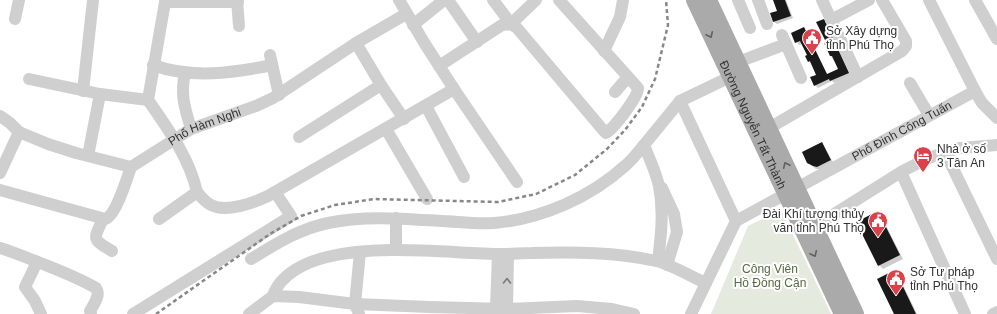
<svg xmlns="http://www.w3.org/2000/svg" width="997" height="314" viewBox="0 0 997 314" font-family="Helvetica,sans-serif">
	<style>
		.green { fill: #e4eade }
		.shadow { fill: #0003 }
		.building { fill: #191919 }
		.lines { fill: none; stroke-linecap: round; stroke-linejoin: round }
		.minor { stroke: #cfcfcf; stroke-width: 12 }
		.major { stroke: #aaa; stroke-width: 16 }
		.rail { stroke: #878787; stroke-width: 2.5; stroke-dasharray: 4 3; stroke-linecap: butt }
		.oneway { stroke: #626262 }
		.oneway2 { stroke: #797979 }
		.labels { text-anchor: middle; stroke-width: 4; stroke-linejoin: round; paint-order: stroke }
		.poi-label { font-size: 12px; fill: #323232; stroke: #fff; text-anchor: start }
		.street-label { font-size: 12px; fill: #323232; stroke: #fff }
		.park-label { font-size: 12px; fill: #546b41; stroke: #fff }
	</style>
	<rect width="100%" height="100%" fill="#fff"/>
	<path class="green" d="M781,210L831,314H711L748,226Z"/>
	<path class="shadow" d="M774,0H786L793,18L777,24L774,22L778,11Z
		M824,20L826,22L851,76L834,83L832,81L818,88L815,85L817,75L809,61L808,56L802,44L799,45L792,34L804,28L807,31L827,75L839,69L831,56L827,43Z
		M822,143L833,162L820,169H816L811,165Z
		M878,212L881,216L903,259L883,269L879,265Z
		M895,272L898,275L917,314H895Z"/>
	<path class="building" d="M773,0H785L791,16L773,22L770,13L777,11Z
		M824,19L849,73L830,81L829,79L814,86L810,77L816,75L810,61L808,62L805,56L807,55L800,41L795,43L791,33L804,27L827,74L838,69L832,56H830L824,43L826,42L816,22Z
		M822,142L831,160L817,167L813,166L807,163L802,152Z
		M878,211L900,255L878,266L856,222Z
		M895,270L916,314H894L877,279Z"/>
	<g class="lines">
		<g class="minor">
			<path d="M237,0L239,26"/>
			<path d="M448,0L477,42"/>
			<path d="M493,0L511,24L536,0"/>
			<path d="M738,0L750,28"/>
			<path d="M758,0L767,24"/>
			<path d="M822,0L858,77"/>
			<path d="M929,0L975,91"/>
			<path d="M975,0L997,39"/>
			<path d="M15,19L19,0"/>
			<path d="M831,20L869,0"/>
			<path d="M413,25L444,0"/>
			<path d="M782,35L801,78"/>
			<path d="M356,43L381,85L404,119"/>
			<path d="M604,51L620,17L623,0"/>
			<path d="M270,55L279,95"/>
			<path d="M738,62L786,44"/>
			<path d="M153,65C191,79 233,73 272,65"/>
			<path d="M439,66L502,25L511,24L517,28L603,130L606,133C614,128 639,96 638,88L559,0"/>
			<path d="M185,73C180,95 185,108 191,129"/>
			<path d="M29,79L100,94L148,100"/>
			<path d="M910,83L929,115"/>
			<path d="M454,89L517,182"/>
			<path d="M83,91L93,0"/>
			<path d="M615,92L628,77"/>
			<path d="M680,101L736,221"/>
			<path d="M426,106L464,177"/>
			<path id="s1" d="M0,116L10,123L19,132L48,144L76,153L131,167L191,129L256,106L273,98L356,43L406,14"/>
			<path d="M769,128L902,51L906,46V41L882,0"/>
			<path d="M386,129L427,199"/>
			<path d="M299,137L381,85"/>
			<path d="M945,152L997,259"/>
			<path d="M88,156L100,94"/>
			<path d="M901,172L965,314"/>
			<path d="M0,173L19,132"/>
			<path d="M662,188L674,214L677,232L667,265"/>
			<path d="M0,190L105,219C116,216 127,178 131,167"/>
			<path d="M197,192C189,157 168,129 148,100L165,2H238"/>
			<path d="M396,218V250"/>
			<path d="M103,219C93,240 92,239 112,251"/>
			<path d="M159,219L197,192C201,197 205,202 211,205C226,213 253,203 268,196L454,89L425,44L399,0"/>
			<path d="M815,226L901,172L924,160L945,152L960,148L997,145"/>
			<path d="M0,248C13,252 25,257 38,262C58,270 77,277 96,288C101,295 94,304 90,311L91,314"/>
			<path d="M251,259C276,244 299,229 328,223C371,214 414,220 458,222C470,223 482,224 494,223C542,219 591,197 626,165C633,159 638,152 644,145"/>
			<path d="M658,261C661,236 664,212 659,186C656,172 649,158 644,145L680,101L730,77"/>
			<path d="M37,262L25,287L35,301L41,314"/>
			<path d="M273,296C280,274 306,262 327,257C380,244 447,253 502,254C512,254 522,253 532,253C574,252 616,252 656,261C670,264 692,277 706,283"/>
			<path d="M496,308L498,254"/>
			<path d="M507,309L508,254"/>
			<path d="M133,314L291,216L275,192"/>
			<path d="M249,314L273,296L299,297L355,304L429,307L507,309L577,306L612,309L634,314"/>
			<path d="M359,314L355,304L360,252"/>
			<path id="s2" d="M691,314L736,221L975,91L982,103L997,118"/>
			<path d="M993,314L997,312"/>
		</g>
		<g class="major">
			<path id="s3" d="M694,0L842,314"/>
			<path d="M709,0L856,314"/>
		</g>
		<path class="rail" d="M156,314L270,234L301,216L335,205L374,199L498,202L536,194L575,175L607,149L625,130L642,107L655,79L668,25L666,0"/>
	</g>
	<defs><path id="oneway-chevron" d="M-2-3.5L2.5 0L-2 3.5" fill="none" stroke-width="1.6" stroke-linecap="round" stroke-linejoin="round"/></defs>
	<g class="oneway">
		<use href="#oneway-chevron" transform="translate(710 35) rotate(65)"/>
		<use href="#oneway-chevron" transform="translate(786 165) rotate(-115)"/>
		<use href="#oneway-chevron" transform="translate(814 254) rotate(65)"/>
	</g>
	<use class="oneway2" href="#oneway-chevron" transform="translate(507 281) rotate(-89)"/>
	<defs>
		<symbol id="civic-pin" viewBox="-11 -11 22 30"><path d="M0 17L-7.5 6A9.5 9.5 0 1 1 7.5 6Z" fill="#da424b" stroke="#fff"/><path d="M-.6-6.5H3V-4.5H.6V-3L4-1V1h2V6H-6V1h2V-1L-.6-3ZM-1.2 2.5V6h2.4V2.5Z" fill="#fff"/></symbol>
		<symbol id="hotel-pin" viewBox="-11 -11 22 30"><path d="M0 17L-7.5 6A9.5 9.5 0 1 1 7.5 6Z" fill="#da424b" stroke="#fff"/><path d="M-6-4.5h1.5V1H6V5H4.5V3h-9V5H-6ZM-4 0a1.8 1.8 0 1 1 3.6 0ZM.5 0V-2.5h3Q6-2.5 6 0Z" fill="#fff"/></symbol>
	</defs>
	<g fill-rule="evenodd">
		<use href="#civic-pin" x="801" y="27" width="22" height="30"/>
		<use href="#hotel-pin" x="912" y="145" width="22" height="30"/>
		<use href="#civic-pin" x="867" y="210" width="22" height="30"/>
		<use href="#civic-pin" x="885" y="268" width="22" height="30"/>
	</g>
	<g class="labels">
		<g class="poi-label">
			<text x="826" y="35">Sở Xây dựng<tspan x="826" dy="14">tỉnh Phú Thọ</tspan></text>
			<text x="937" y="153">Nhà ở số<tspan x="937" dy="14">3 Tân An</tspan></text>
			<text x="864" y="218" text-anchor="end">Đài Khí tượng thủy<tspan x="864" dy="14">văn tỉnh Phú Thọ</tspan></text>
			<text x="910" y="276">Sở Tư pháp<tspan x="910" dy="14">tỉnh Phú Thọ</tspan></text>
		</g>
		<g class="street-label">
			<text dy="4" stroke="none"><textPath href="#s3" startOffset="138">Đường Nguyễn Tất Thành</textPath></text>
			<text dy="4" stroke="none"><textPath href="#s1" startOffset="227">Phố Hàm Nghi</textPath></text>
			<text dy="4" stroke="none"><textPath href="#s2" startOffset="292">Phố Đinh Công Tuấn</textPath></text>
		</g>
		<g class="park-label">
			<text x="770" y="273">Công Viên<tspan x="770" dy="14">Hồ Đồng Cận</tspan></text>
		</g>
	</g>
</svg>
